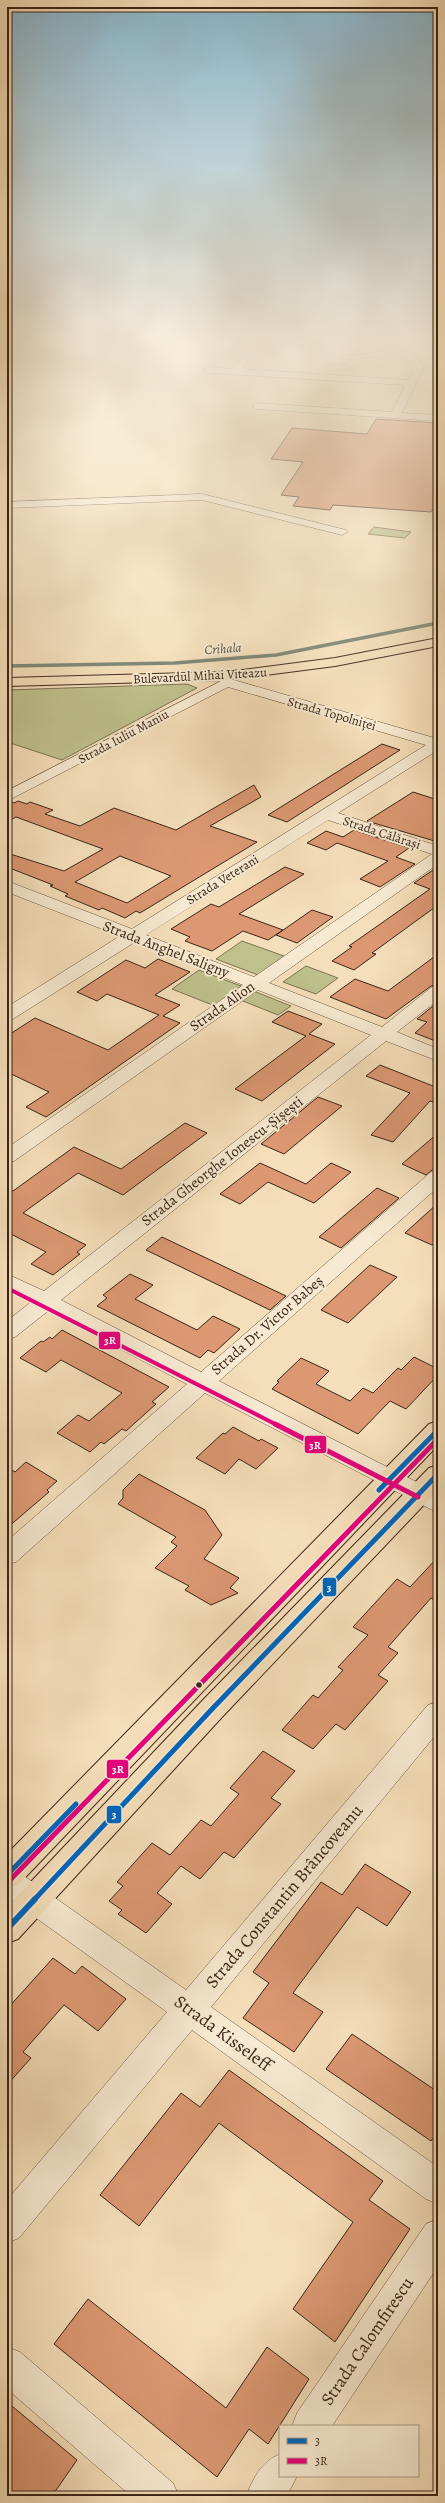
<svg xmlns="http://www.w3.org/2000/svg" width="445" height="2503" viewBox="0 0 445 2503" font-family="Alegreya,serif">
	<style>
		.green { fill: #bfc18d; stroke: #7c7252 }
		.lines { fill: none; stroke-linecap: round; stroke-linejoin: round }
		.stream { stroke: #75806f; stroke-width: 3.5 }
		.building { fill: #db9873; stroke: #3a2417; fill-rule: evenodd }
		.minor-casing { stroke: #695340; stroke-width: 1 }
		.major-casing { stroke: #3a2417; stroke-width: 2 }
		.minor { fill: #f8ead2; fill-rule: evenodd }
		.major { fill: #f5dfba; fill-rule: evenodd }
		.bus-1-far1-casing { stroke: #f8ead2; stroke-width: 8 }
		.bus-1-casing { stroke: #f8ead2; stroke-width: 10 }
		.bus-2-far1-casing { stroke: #f8ead2; stroke-width: 7 }
		.bus-2-casing { stroke: #f8ead2; stroke-width: 8 }
		.bus-1-far1 { stroke: #0065bd; stroke-width: 5 }
		.bus-1 { stroke: #0065bd; stroke-width: 6 }
		.bus-2-far1 { stroke: #e5007d; stroke-width: 4 }
		.bus-2 { stroke: #e5007d; stroke-width: 5 }
		.bus-dot { fill: #3a2417; stroke: #f8ead2; stroke-width: 1.5 }
		.labels { text-anchor: middle; stroke-width: 4; stroke-linejoin: round; paint-order: stroke }
		.far-water-label { font-size: 13px; font-style: italic; fill: #585243; stroke: #f8ead2 }
		.far-street-label { font-size: 13px; fill: #3a2417; stroke: #f8ead2 }
		.street-label { font-size: 15px; fill: #3a2417; stroke: #f8ead2 }
		.near-street-label { font-size: 18px; fill: #3a2417; stroke: #f8ead2 }
		.line-badge { stroke: #f8ead2; stroke-width: 1.5 }
		.badge-label { font-size: 11px; text-anchor: middle; font-weight: bold; fill: #fff }
	</style>
	<rect width="100%" height="100%" fill="#f5dfba"/>
	<filter id="stains"><feTurbulence type="fractalNoise" baseFrequency=".005" numOctaves="4"/><feColorMatrix values="0 0 0 0 .2 0 0 0 0 .09 0 0 0 0 .02 0 0 0 .5 -.17"/></filter>
	<radialGradient id="worn" r=".72"><stop offset=".6" stop-color="#630" stop-opacity="0"/><stop offset="1" stop-color="#630" stop-opacity=".3"/></radialGradient>
	<path class="green" d="M374,527L411,532L405,538L368,534Z
		M187,684L197,688L62,760L7,742V690Z
		M242,941L284,956L258,975L216,959Z
		M306,966L338,978L316,994L283,982Z
		M199,970L241,986L215,1006L172,989Z
		M251,990L291,1006L278,1015L238,999Z"/>
	<g class="lines">
		<path class="stream" d="M7,666L175,663L276,655L438,623"/>
	</g>
	<path class="building" d="M376,419L438,423V503L431,512L333,505L330,510L293,506L299,497L281,495L303,462L271,459L292,428L367,434Z
		M382,744L400,750L287,822L268,815Z
		M254,785L261,797L210,826L257,842L140,913L136,911L125,918L102,908L99,910L65,896L68,894L50,886L53,885L7,867V853L64,871L103,849L16,817L7,822V802L10,801L14,803L18,801L27,804L30,802L53,810L45,814L80,826L114,808L176,830ZM120,856L171,876L127,903L75,882Z
		M413,792L438,800V842L367,821Z
		M354,830L409,848L396,857L415,864L380,887L360,879L388,861L337,843L326,850L307,843L326,831L343,837Z
		M285,867L304,874L239,914L283,930L268,940L243,931L212,951L185,941L190,937L171,929L211,904L219,907Z
		M433,870L438,872V905L372,953L376,954L354,970L332,961L352,947L349,946L430,889L414,883Z
		M312,910L333,917L297,943L276,935Z
		M438,954V985L431,986L386,1019L330,997L355,979L388,991Z
		M158,959L190,972L155,995L180,1005L163,1016L180,1023L46,1117L26,1107L49,1092L7,1072V1036L35,1018L108,1050L159,1015L107,994L97,1001L77,992L126,960L145,968Z
		M438,1002V1042L415,1033L427,1022L417,1019Z
		M288,1011L322,1024L309,1034L335,1044L262,1101L235,1089L306,1036L272,1022Z
		M380,1065L438,1088V1104L430,1101L393,1142L371,1135L410,1093L366,1076Z
		M318,1097L342,1106L284,1154L261,1144Z
		M185,1123L207,1133L123,1195L78,1173L23,1213L86,1245L77,1252L80,1254L53,1275L31,1264L46,1252L7,1232V1188L13,1191L74,1147L121,1169Z
		M438,1133V1165L426,1175L402,1164Z
		M260,1163L306,1184L331,1163L351,1172L314,1203L268,1182L240,1204L220,1194Z
		M377,1188L399,1198L341,1248L319,1237Z
		M438,1203V1240L432,1245L405,1233Z
		M162,1237L286,1296L270,1310L146,1250Z
		M370,1265L397,1277L348,1323L321,1310Z
		M130,1274L153,1285L135,1299L197,1330L213,1316L240,1329L214,1353L208,1350L200,1358L97,1306L107,1298L103,1295Z
		M62,1330L169,1387L152,1402L156,1404L126,1431L122,1429L104,1444L101,1442L90,1452L57,1433L78,1415L89,1421L122,1393L61,1360L46,1372L20,1358L41,1341L43,1342L50,1337L52,1339Z
		M414,1357L438,1369V1375L406,1409L390,1401L358,1434L272,1389L279,1382L277,1381L301,1358L329,1371L316,1384L350,1401L363,1388L373,1393L398,1368L401,1370Z
		M233,1427L259,1441L261,1439L278,1448L256,1469L239,1459L225,1474L196,1458L223,1433L225,1434Z
		M26,1462L57,1481L47,1490L49,1492L7,1528V1467L15,1472Z
		M139,1474L205,1510L222,1535L204,1559L239,1578L230,1588L238,1593L211,1605L185,1590L189,1586L155,1568L177,1546L171,1542L176,1537L118,1504L123,1498V1490Z
		M438,1557V1602L431,1598L388,1647L398,1653L378,1675L388,1681L345,1730L336,1724L313,1749L282,1730L313,1695L318,1698L343,1670L338,1667L368,1635L353,1627L397,1579L410,1587Z
		M263,1751L295,1771L271,1798L281,1804L234,1858L224,1852L200,1879L181,1866L157,1893L172,1904L146,1933L118,1914L122,1910L109,1901L123,1886L117,1882L152,1843L170,1855L201,1820L211,1826L239,1794L230,1788Z
		M365,1864L411,1892L387,1926L357,1907L293,1993L323,2012L294,2052L243,2018L269,1983L253,1972L321,1882L342,1895Z
		M53,1958L75,1974L82,1966L126,1999L98,2031L64,2005L23,2052L31,2058L7,2085V2009Z
		M352,2034L438,2092V2131L431,2141L326,2069Z
		M229,2070L383,2181L369,2200L410,2229L335,2342L293,2309L353,2222L219,2123L139,2226L100,2195L181,2093L200,2107Z
		M88,2299L226,2408L267,2347L309,2379L268,2444L249,2429L217,2477L54,2344Z
		M7,2402L77,2460L52,2496H13L7,2491Z"/>
	<g class="lines">
		<defs>
			<path id="minor" d="M261,343H272L254,354L241,369L408,380L414,366L397,354L355,359L339,365L324,362V358L328,356L308,343C320,343 325,350 336,353C351,358 373,352 388,350L379,343H389L399,349L438,344V350L408,353L418,359L424,366L402,413L438,415V421L257,409L252,406L257,403L392,412L405,385L208,373L203,370L208,367L232,369L248,350Z
				M202,494L346,530L348,532L342,535L202,500L7,508V502Z
				M227,678L438,739V750L338,813L438,846V864L269,983L382,1027L432,987L438,986V1000L397,1032L438,1049V1061L386,1041L61,1300L201,1372L431,1172L438,1170V1187L219,1381L438,1493V1513L205,1393L16,1562L7,1564V1541L187,1384L48,1311L15,1337L7,1339V1321L31,1302L7,1290V1274L44,1291L371,1035L258,990L14,1161L7,1163V1148L243,985L135,942L13,1019L7,1020V1007L120,936L7,892V881L132,929L426,745L228,687L7,801V791ZM328,820L432,854L254,977L146,935Z
				M438,1702V1732L211,2007L438,2167V2204L426,2199L192,2030L19,2238L7,2243V2200L167,2012L7,1897V1867L17,1871L186,1990L428,1705Z
				M438,2219V2266L332,2426H292L297,2413L426,2224Z
				M7,2347L20,2352L173,2483L179,2496H131L7,2389Z
				M280,2454V2476H297L287,2496H246C254,2477 261,2462 280,2454Z"/>
			<path id="major" d="M438,638V646L335,666L226,680L7,686V678L226,672L335,658Z
				M438,1421V1445L18,1885L7,1888V1854L429,1424Z
				M438,1465V1490L223,1716L18,1939L7,1943V1907L203,1700L429,1468Z"/>
		</defs>
		<use href="#minor" class="minor-casing"/>
		<use href="#major" class="major-casing"/>
		<use href="#minor" class="minor"/>
		<use href="#major" class="major"/>
		<defs>
			<path id="bus-1-far1" d="M379,1490L438,1430
				M7,1875L76,1804
				M34,1900L213,1708L438,1474"/>
			<path id="bus-1" d="M7,1929L35,1899"/>
			<path id="bus-2-far1" d="M7,1288L277,1425"/>
			<path id="bus-2" d="M275,1424L418,1497
				M11,1879L438,1439"/>
		</defs>
		<use href="#bus-1-far1" class="bus-1-far1-casing"/>
		<use href="#bus-1" class="bus-1-casing"/>
		<use href="#bus-2-far1" class="bus-2-far1-casing"/>
		<use href="#bus-2" class="bus-2-casing"/>
		<use href="#bus-1-far1" class="bus-1-far1"/>
		<use href="#bus-1" class="bus-1"/>
		<use href="#bus-2-far1" class="bus-2-far1"/>
		<use href="#bus-2" class="bus-2"/>
	</g>
	<linearGradient id="sky" x2="0" y2="1"><stop stop-color="#8ab8cf"/><stop offset="0.49" stop-color="#faf1e0"/><stop offset="1" stop-color="#faf1e0" stop-opacity="0"/></linearGradient>
	<rect width="445" height="693" fill="url(#sky)"/>
	<circle class="bus-dot" cx="199" cy="1685" r="3.5"/>
	<g class="labels">
		<g class="far-water-label">
			<text transform="translate(223 648) rotate(-4)" y="5">Crihala</text>
		</g>
		<g class="far-street-label">
			<text transform="translate(200 675) rotate(-3)" y="5">Bulevardul Mihai Viteazu</text>
			<text transform="translate(332 713) rotate(16)" y="5">Strada Topolniței</text>
			<text transform="translate(123 736) rotate(-28)" y="5">Strada Iuliu Maniu</text>
			<text transform="translate(382 832) rotate(18)" y="5">Strada Călărași</text>
			<text transform="translate(222 879) rotate(-32)" y="5">Strada Veterani</text>
		</g>
		<g class="street-label">
			<text transform="translate(166 949) rotate(21)" y="5">Strada Anghel Saligny</text>
			<text transform="translate(222 1006) rotate(-35)" y="5">Strada Alion</text>
			<text transform="translate(222 1161) rotate(-38)" y="5">Strada Gheorghe Ionescu-Șișești</text>
			<text transform="translate(267 1325) rotate(-41)" y="5">Strada Dr. Victor Babeș</text>
		</g>
		<g class="near-street-label">
			<text transform="translate(284 1896) rotate(-50)" y="6">Strada Constantin Brâncoveanu</text>
			<text transform="translate(223 2033) rotate(36)" y="6">Strada Kisseleff</text>
			<text transform="translate(367 2341) rotate(-56)" y="6">Strada Calomfirescu</text>
		</g>
	</g>
	<g class="line-badge">
		<rect x="98" y="1331" width="23" height="19" rx="4" fill="#e5007d"/>
		<rect x="304" y="1435" width="23" height="19" rx="4" fill="#e5007d"/>
		<rect x="322" y="1577" width="15" height="20" rx="4" fill="#0065bd"/>
		<rect x="106" y="1759" width="23" height="20" rx="4" fill="#e5007d"/>
		<rect x="106" y="1805" width="16" height="19" rx="4" fill="#0065bd"/>
	</g>
	<g class="badge-label">
		<text x="110" y="1344">3R</text>
		<text x="315" y="1449">3R</text>
		<text x="329" y="1591">3</text>
		<text x="118" y="1773">3R</text>
		<text x="114" y="1818">3</text>
	</g>
	<rect width="445" height="2503" fill="none" stroke="#f5dfba" stroke-width="24"/>
	<rect x="8" y="8" width="429" height="2487" fill="none" stroke="#3a2417" stroke-width="2"/>
	<rect x="12" y="12" width="421" height="2479" fill="none" stroke="#3a2417"/>
	<rect x="279" y="2425" width="140" height="52" fill="#f8ead2" stroke="#ac9b87"/>
	<rect x="287" y="2438" width="20" height="6" fill="#0065bd" stroke="#ac9b87"/>
	<text x="315" y="2445" font-size="12" fill="#3a2417">3</text>
	<rect x="287" y="2458" width="20" height="6" fill="#e5007d" stroke="#ac9b87"/>
	<text x="315" y="2465" font-size="12" fill="#3a2417">3R</text>
	<rect width="100%" height="100%" filter="url(#stains)"/>
	<rect width="100%" height="100%" fill="url(#worn)"/>
</svg>
